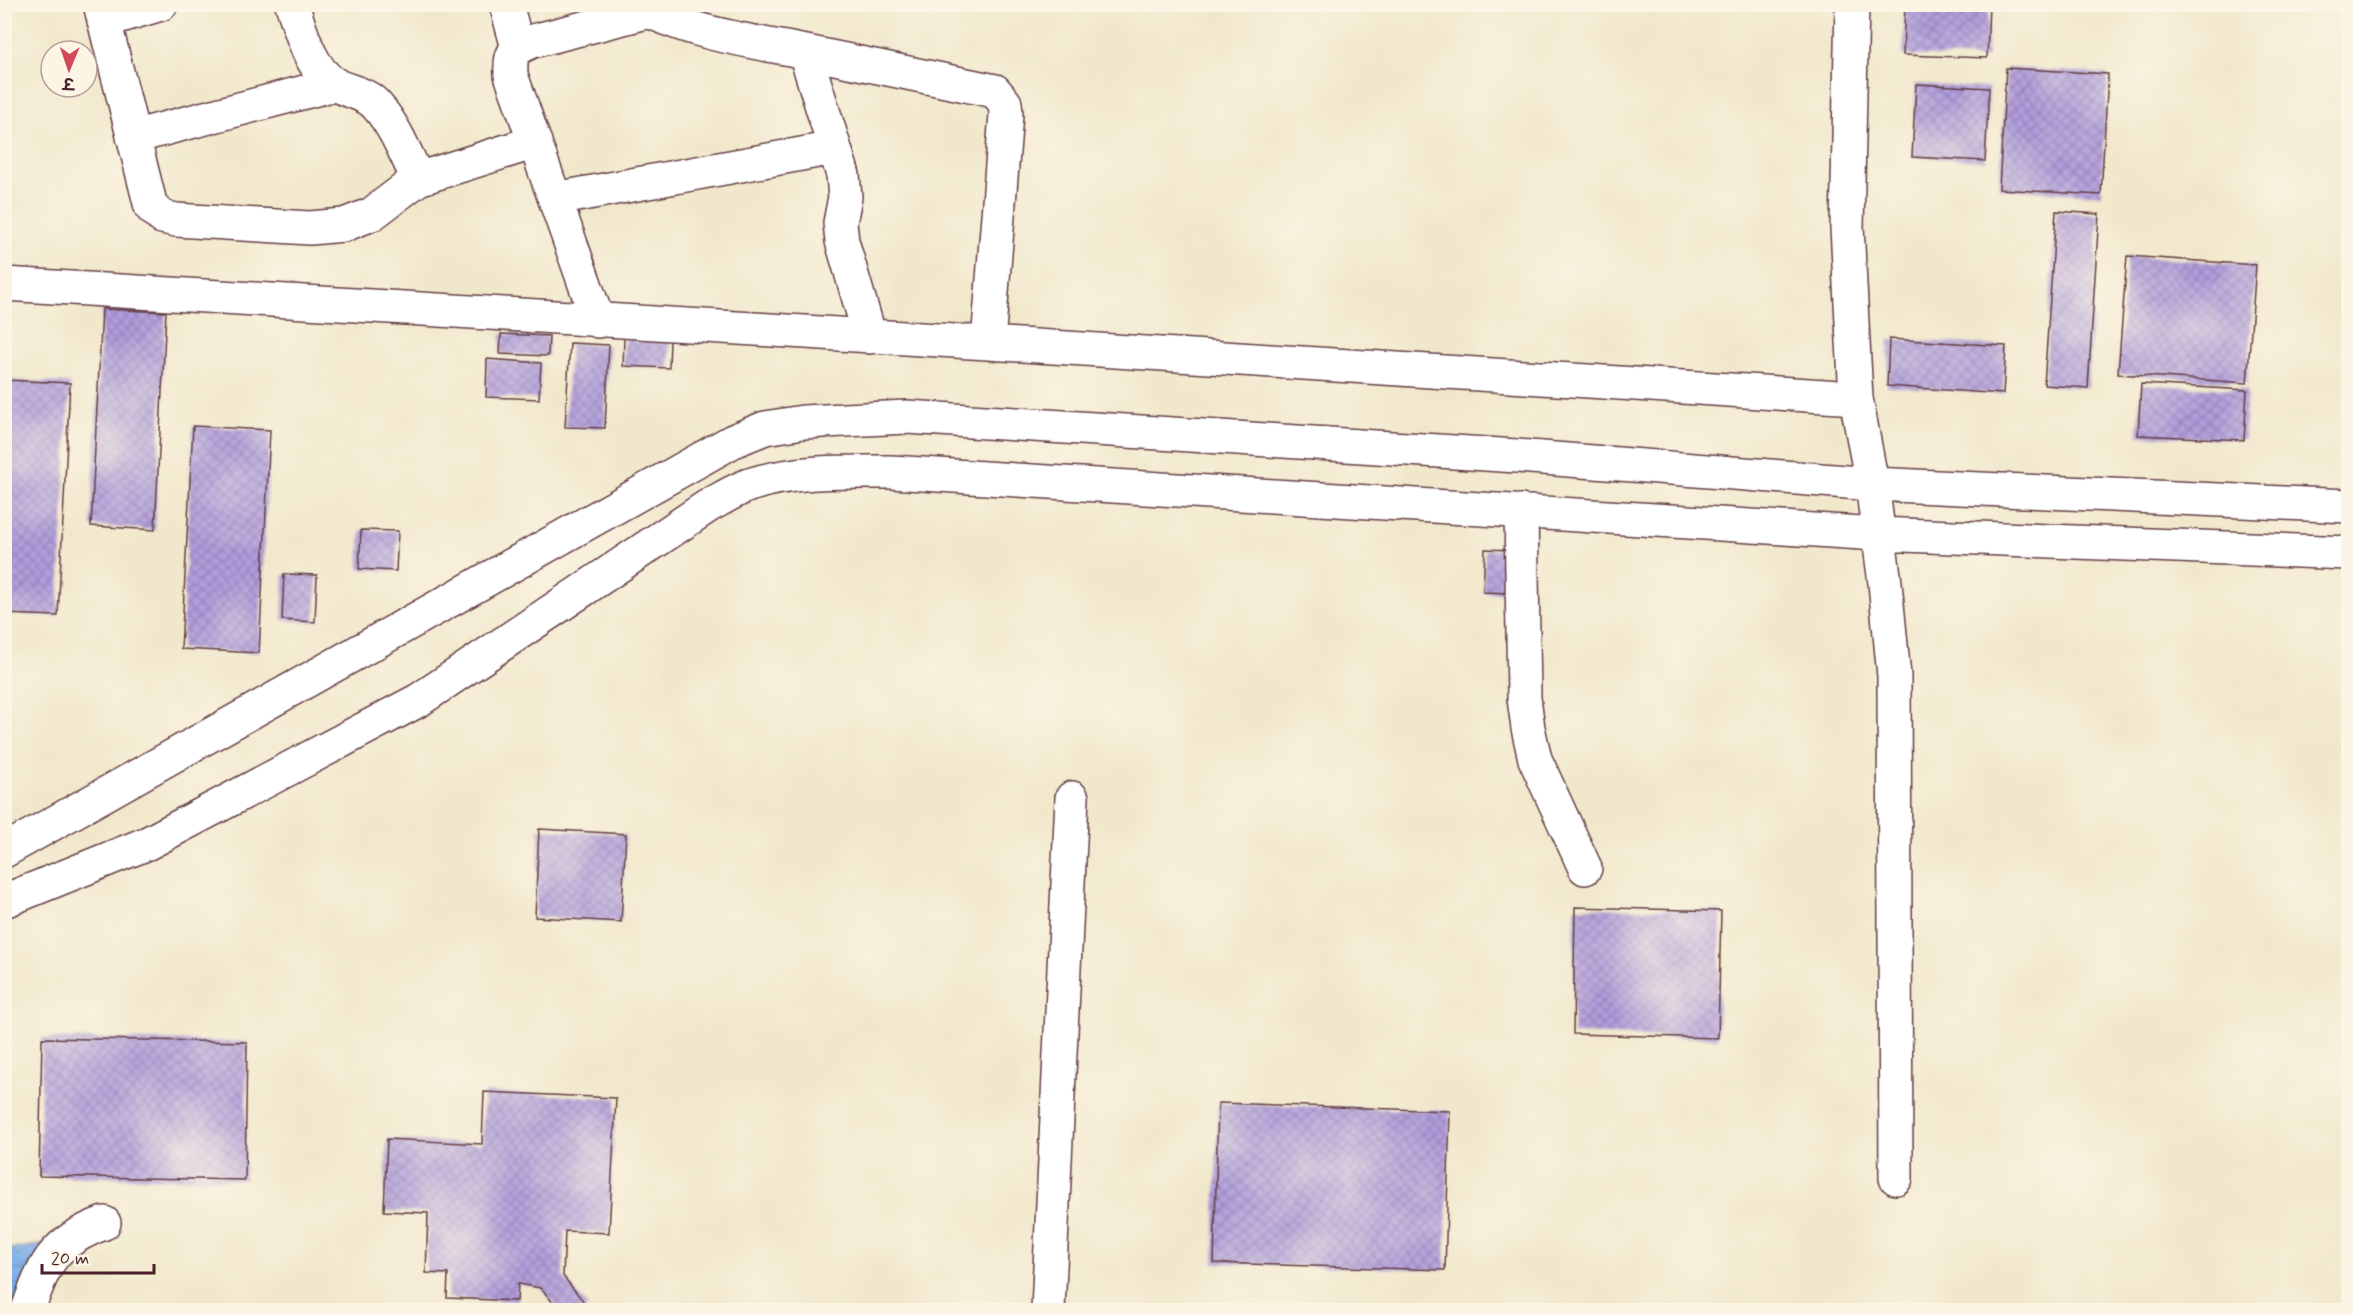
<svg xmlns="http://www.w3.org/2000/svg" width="2353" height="1315" viewBox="0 0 2353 1315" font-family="Mynerve,'Playpen Sans Deva',sans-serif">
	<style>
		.water { fill: url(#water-waves); stroke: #64668a; stroke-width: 1.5 }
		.building { fill: url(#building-cross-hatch) }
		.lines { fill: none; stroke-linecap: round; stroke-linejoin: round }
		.minor-casing { stroke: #633d43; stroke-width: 36 }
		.minor { stroke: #fff; stroke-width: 33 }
	</style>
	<defs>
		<pattern id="water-waves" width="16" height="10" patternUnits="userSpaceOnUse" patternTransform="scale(1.5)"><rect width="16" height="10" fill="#7daee8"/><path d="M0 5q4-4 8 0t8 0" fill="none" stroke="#688dbc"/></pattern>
		<pattern id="building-cross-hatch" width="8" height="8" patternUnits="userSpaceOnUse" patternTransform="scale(1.5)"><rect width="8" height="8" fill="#b19edd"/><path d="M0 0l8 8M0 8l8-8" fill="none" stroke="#9280b3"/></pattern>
	</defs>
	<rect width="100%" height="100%" fill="#fcf5e5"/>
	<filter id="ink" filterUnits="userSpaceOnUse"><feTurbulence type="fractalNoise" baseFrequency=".0167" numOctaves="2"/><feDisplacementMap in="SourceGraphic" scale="12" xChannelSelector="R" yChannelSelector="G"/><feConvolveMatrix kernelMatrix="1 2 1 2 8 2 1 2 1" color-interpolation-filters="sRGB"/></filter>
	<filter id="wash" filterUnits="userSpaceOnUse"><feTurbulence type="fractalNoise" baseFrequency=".008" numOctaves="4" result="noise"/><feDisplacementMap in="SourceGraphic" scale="24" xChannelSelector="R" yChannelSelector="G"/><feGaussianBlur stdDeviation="1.35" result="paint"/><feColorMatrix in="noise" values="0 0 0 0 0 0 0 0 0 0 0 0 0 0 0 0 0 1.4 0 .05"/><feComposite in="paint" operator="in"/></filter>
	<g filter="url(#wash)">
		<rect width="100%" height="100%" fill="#f1e8cc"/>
		<path class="water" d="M64,1242L48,1310H5L4,1250Z"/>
		<g id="blocks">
			<path class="building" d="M1905,4H1989L1987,58L1903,55Z
				M2006,68L2108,74L2101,195L1999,189Z
				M1916,84L1989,88L1985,161L1912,157Z
				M2056,211L2099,214L2088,388L2044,385Z
				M2127,256L2256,265L2247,383L2118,374Z
				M102,309L166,312L155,530L91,526Z
				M501,334L549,336L548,356L500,354Z
				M624,338L670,340L669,368L623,366Z
				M1889,339L2006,346L2003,394L1887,386Z
				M570,343L609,345L605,428L565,427Z
				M487,359L541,363L539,399L486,397Z
				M4,380L70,383L58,616L4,614Z
				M2141,384L2247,390L2244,440L2138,435Z
				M193,426L270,430L259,653L181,649Z
				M361,530L398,531L396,571L359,569Z
				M1485,549L1510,550L1508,593L1483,592Z
				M284,574L317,575L315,622L282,620Z
				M539,829L626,834L621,922L535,917Z
				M1575,907L1721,911L1718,1038L1573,1034Z
				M42,1038L247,1042L245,1180L39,1176Z
				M484,1092L616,1098L609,1233L565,1231L563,1276L588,1307L584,1310H559L541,1288L518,1284L517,1301L447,1298L448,1274L426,1273L428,1213L384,1211L387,1139L482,1144Z
				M1218,1103L1450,1111L1445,1270L1214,1263Z"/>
		</g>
	</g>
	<g filter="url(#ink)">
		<use href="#blocks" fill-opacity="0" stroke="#633d43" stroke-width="1.5"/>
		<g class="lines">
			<defs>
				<path id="minor" d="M100,4L151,207L162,217L176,220L310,228L344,225L372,214L418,179L535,142
					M292,4C301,31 310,70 336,85C349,92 367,93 377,106C395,126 406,155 418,179
					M506,4L518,48
					M638,4C680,32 756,42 806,52C869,65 932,78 995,91L1005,103L1006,114L988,343
					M1852,4L1847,227L1856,398L1872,484L1885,583L1894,676L1896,1178
					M104,21L161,4
					M805,52L843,175L845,197L840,223L842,241L870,337
					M133,137L335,84
					M555,199L834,148
					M4,284L988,343L1856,398
					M598,321L511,75C510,53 513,49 533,41L662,8
					M1521,511L1524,698L1528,728L1535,759L1585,868
					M4,851L733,441L765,428L803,422L907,417L1517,456L1872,484L2348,506
					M4,901L148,843L419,700L708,506C721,499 735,490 749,485C795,470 843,472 891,472L1878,534L2348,553
					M28,1310C44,1262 55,1241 104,1223
					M1048,1310L1072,798"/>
			</defs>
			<use href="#minor" class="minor-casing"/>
			<use href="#minor" class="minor"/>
		</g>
	</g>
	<rect width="2353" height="1315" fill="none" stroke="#fcf5e5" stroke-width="24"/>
	<g transform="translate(69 69) rotate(182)"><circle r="28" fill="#fcf5e5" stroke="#b59f9b" stroke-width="1.5"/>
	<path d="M0-4.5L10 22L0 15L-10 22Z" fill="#d1495b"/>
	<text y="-9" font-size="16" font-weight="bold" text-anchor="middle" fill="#4a1f2b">उ</text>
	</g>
	<path d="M42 1264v9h112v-9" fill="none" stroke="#4a1f2b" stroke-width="3"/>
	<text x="51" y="1264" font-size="18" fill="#4a1f2b" stroke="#fcf5e5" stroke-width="4.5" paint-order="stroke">20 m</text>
</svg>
